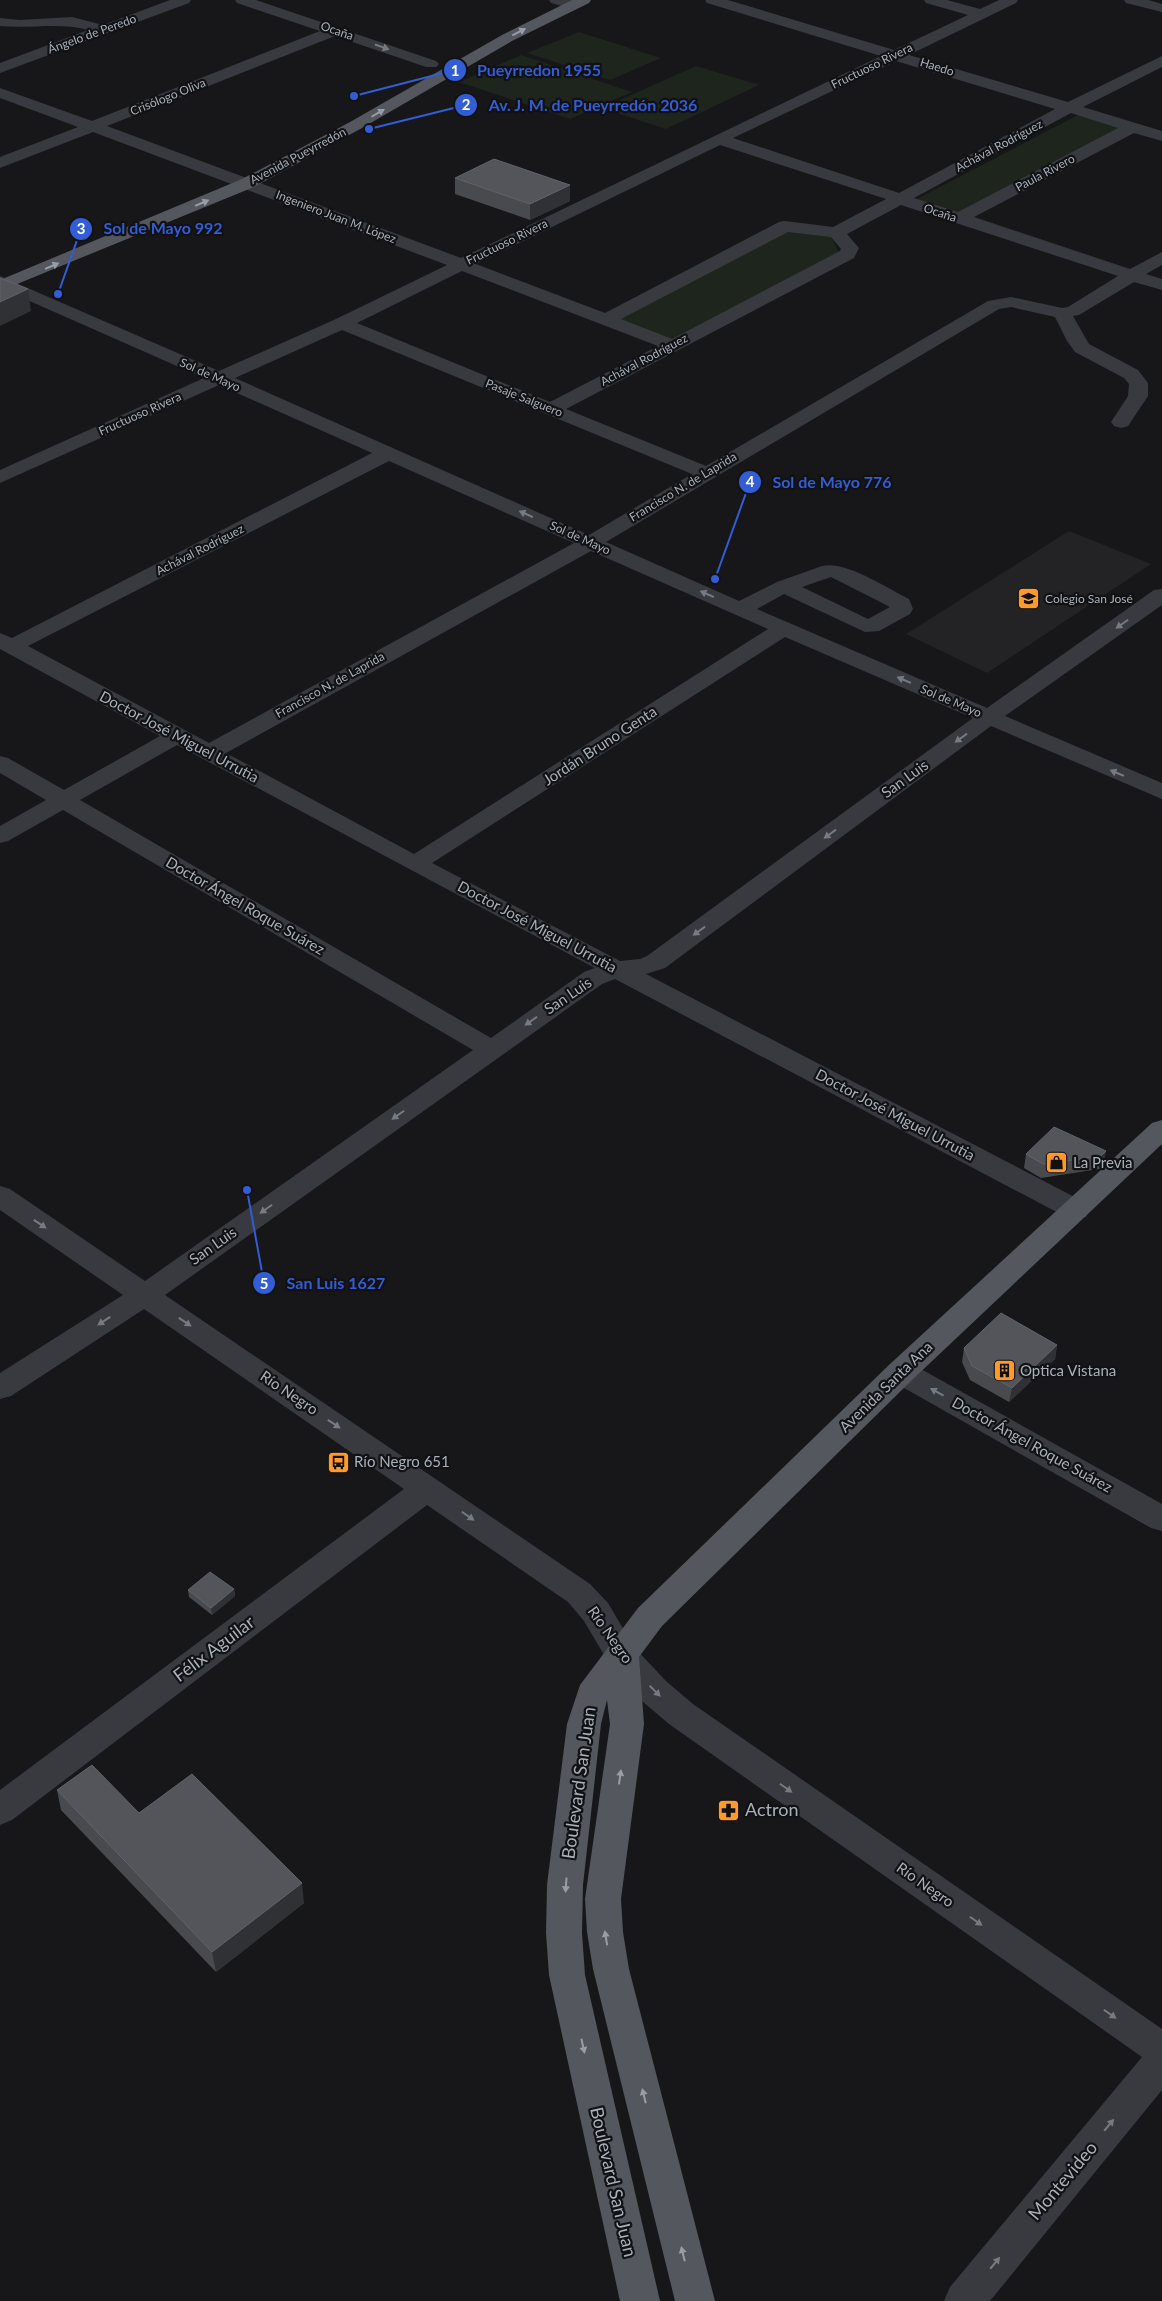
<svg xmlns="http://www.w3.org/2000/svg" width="1162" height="2301" viewBox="0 0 1162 2301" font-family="Lato,sans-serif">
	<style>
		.built { fill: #232326 }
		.green { fill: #1d251d }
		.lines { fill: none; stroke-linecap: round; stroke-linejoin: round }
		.minor { fill: #383a3f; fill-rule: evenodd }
		.major { fill: #54575e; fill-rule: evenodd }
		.wall { fill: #484a4e }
		.shaded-wall { fill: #303134 }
		.building { fill: #53555a; stroke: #606369 }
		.oneway { fill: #979ea8 }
		.oneway2 { fill: #767b83 }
		.labels { text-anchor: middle; stroke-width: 4.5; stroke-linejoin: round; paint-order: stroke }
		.far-street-label { font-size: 12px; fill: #a8b0ba; stroke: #121214 }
		.far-poi-label { font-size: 12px; fill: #a8b0ba; stroke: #121214; text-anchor: start }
		.street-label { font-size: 15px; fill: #a8b0ba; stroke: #121214 }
		.poi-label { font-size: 15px; fill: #a8b0ba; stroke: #121214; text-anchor: start }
		.near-street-label { font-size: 18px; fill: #a8b0ba; stroke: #121214 }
		.near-poi-label { font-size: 18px; fill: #a8b0ba; stroke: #121214; text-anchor: start }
		.leader { fill: none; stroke: #325dd4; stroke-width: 2 }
		.callout-dot { fill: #325dd4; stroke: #121214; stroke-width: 2 }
		.mark-label { font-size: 15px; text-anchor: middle; font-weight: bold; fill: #fff }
		.callout-label { font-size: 16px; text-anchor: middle; font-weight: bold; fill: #325dd4; stroke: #121214; stroke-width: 4.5; stroke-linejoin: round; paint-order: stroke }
	</style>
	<rect width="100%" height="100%" fill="#171719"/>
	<path class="built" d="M1069,531L1151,564L987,673L906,634Z"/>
	<path class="green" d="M579,32L661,58L610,80L527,53Z
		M521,55L632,92L570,119L459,82Z
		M696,66L759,85L666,129L602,108Z
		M1080,114L1122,127L960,213L917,199Z
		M786,229L831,236L839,253L670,342L613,320Z"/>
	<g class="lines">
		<path class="minor" d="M170,0H191L189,3L0,73V63L88,30C60,22 30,29 0,26V18L20,20L72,17L103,25Z
			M235,0H256L436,61L439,64L436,67H426L335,36L107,126L461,258L881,56L707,3L705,0H728L894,50L968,15L926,3L924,0H947L980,9L999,0H1018L1016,3L909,55L1068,102L1162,56V67L1083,107L1162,131V141L1134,133L974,217L1130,269L1162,252V265L1146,274L1162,279V290L1134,282L1079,315L1073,316L1089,344L1138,370L1148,383V396L1128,426L1121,428L1114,426L1111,422L1128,396L1129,384L1124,378L1075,352L1067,341L1055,317L1011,307L999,309L606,542L739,601L777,582L822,566C845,560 887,588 909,599L913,609L910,614L879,631L865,632L784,594L757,609L987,708L1154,590L1162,589V605L1005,716L1162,783V799L991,726L665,968L646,974L1086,1203L1090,1210L1086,1217L1076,1220L1066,1217L615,979L602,984L165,1295L590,1584L608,1603L634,1647L666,1681L693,1704L1162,2029V2090L990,2301H944L950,2287L1142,2057L669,1724L642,1701L610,1665L584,1621L568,1602L427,1505L12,1820L0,1825V1790L404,1489L144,1309L11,1396L0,1399V1373L123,1295L0,1210V1186L10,1189L145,1281L473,1050L63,810L8,841L0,843V826L46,800L0,773V756L8,758L64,790L160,736L0,649V633L12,638L372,453L219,385L0,483V470L204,378L0,288V276L219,371L336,319L447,265L93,132L0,168V157L78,127L0,98V88L92,121L320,31L237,3ZM896,61L1055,109L899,193L733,138ZM1071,113L1118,128L958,212L914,198ZM720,145L886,199L833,227L785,221L779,222L605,313L476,264ZM901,205L1118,276L1068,307L1062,308L1011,297L988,301L706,466L566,409L854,258L859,248L847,234ZM788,232L831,237L841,249L840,251L672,339L621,319ZM462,271L658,346L550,402L357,323ZM342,330L692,474L589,535L235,378ZM389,461L574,543L209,743L28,646ZM591,551L768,629L414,854L226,753ZM831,577L890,607L868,619L802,587ZM785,637L973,718L647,956L640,959L620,961L432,863ZM177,745L595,968L584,972L491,1038L80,800Z
			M549,0H572L580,5L573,9L551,3Z
			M1124,0H1148L1162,4V12L1126,3Z
			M901,1361L912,1364L1162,1504V1531L1151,1528L890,1380L886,1372L890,1364Z"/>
		<path class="major" d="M572,0H591L589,3L512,41L362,128L254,187L0,291V280L242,179L350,122L502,35Z
			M1162,1120V1144L912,1380L662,1626L639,1657L644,1724L621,1899L623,1932L629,1969L715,2301H675L593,1969L587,1932L585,1899L610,1724L607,1700L601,1724L583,1885L582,1933L585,1975L660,2301H620L549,1975L546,1933L547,1885L567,1724L580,1685L638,1608L890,1364L1152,1123Z"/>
	</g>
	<path class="wall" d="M455,178L570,185V201L530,220L455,194Z
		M1106,1151L1103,1165L1099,1169L1041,1178L1024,1168L1026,1154Z
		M1057,1345L1055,1359L1009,1402L970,1380L962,1362L964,1348Z
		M234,1589L235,1596L212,1615L189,1597L188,1590Z
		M57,1790L139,1813L304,1903L216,1972L61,1810Z"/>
	<path class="shaded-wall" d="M570,185V201L530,220V204Z
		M28,289L31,311L0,326V302Z
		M1106,1151L1103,1165L1099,1169L1101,1156Z
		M1057,1345L1055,1359L1009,1402L1012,1388Z
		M234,1589L235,1596L212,1615L211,1608Z
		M302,1883L304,1903L216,1972L212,1952Z"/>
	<path class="building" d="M494,159L570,185L530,204L455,178Z
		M0,278L28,289L0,302Z
		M1054,1127L1106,1151L1101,1156L1043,1164L1026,1154Z
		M1001,1313L1057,1345L1012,1388L972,1366L964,1348Z
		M210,1572L234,1589L211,1608L188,1590Z
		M92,1765L139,1813L192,1774L302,1883L212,1952L57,1790Z"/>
	<defs><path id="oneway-solid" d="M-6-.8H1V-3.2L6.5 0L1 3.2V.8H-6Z" transform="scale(1.25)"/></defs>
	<g class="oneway">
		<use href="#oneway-solid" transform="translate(519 32) rotate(-27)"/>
		<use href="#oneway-solid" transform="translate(378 113) rotate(-30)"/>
		<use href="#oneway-solid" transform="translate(202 203) rotate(-23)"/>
		<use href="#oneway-solid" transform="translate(52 266) rotate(-23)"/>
		<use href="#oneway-solid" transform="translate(620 1777) rotate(-82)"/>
		<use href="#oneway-solid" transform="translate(566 1885) rotate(94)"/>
		<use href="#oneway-solid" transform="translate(606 1938) rotate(-99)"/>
		<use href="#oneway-solid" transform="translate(583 2046) rotate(77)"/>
		<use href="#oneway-solid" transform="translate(644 2096) rotate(-104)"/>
		<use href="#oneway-solid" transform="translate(683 2254) rotate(-104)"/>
	</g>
	<g class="oneway2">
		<use href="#oneway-solid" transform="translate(382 47) rotate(19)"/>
		<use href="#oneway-solid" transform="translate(526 514) rotate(-156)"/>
		<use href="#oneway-solid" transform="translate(707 594) rotate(-156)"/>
		<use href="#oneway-solid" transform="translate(1122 624) rotate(145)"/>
		<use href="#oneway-solid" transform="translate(904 680) rotate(-157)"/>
		<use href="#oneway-solid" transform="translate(961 738) rotate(144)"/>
		<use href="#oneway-solid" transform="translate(1117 773) rotate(-157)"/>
		<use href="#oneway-solid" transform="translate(830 834) rotate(144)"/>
		<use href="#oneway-solid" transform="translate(699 931) rotate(144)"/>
		<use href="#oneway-solid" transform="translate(531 1021) rotate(145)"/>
		<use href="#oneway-solid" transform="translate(398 1115) rotate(145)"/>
		<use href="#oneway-solid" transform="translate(266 1209) rotate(145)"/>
		<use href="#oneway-solid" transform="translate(40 1224) rotate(34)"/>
		<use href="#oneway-solid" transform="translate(104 1321) rotate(147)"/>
		<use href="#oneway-solid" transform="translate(185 1322) rotate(34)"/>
		<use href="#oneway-solid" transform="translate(937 1392) rotate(-151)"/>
		<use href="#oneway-solid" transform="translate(334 1424) rotate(34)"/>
		<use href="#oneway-solid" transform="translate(468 1516) rotate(35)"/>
		<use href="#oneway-solid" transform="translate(655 1691) rotate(44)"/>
		<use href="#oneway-solid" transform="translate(786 1788) rotate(35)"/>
		<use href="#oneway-solid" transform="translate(976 1921) rotate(35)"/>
		<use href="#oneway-solid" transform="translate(1110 2014) rotate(35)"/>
		<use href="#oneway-solid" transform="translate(1109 2125) rotate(-50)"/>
		<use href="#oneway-solid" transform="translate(995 2263) rotate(-50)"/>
	</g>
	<defs>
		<symbol id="school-square" viewBox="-11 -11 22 22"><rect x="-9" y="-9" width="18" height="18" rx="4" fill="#fe9a2a" stroke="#121214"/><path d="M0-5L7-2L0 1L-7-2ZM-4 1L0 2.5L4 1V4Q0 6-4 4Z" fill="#111"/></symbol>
		<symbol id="shop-square" viewBox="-11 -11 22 22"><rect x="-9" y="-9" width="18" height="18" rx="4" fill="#fe9a2a" stroke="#121214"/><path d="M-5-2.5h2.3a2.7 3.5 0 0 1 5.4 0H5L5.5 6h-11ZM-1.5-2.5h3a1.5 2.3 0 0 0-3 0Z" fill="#111"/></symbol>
		<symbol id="building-square" viewBox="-11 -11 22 22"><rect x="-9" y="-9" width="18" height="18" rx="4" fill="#fe9a2a" stroke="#121214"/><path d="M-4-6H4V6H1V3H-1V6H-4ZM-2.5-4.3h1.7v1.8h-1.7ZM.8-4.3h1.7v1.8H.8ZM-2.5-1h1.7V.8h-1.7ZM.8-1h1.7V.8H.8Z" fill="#111"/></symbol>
		<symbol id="bus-square" viewBox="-11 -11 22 22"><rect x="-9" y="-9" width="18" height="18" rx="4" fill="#fe9a2a" stroke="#121214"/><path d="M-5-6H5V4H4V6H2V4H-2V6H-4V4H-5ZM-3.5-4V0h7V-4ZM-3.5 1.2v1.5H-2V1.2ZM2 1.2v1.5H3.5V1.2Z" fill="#111"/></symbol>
		<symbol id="pharmacy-square" viewBox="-11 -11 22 22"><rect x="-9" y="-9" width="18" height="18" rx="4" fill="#fe9a2a" stroke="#121214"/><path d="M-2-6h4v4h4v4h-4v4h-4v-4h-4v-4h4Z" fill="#111"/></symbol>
	</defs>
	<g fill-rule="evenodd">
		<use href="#school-square" x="1016" y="586" width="25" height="25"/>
		<use href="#shop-square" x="1044" y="1150" width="25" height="25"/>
		<use href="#building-square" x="992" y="1358" width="25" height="25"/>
		<use href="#bus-square" x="326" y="1450" width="25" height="25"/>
		<use href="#pharmacy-square" x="716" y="1798" width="25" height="25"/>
	</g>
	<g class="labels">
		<g class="far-street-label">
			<text transform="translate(337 31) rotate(19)" y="4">Ocaña</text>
			<text transform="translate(92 34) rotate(-20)" y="4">Ángelo de Peredo</text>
			<text transform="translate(872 66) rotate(-26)" y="4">Fructuoso Rivera</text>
			<text transform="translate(937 67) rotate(17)" y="4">Haedo</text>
			<text transform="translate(168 97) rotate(-22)" y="4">Crisólogo Oliva</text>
			<text transform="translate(999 146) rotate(-28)" y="4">Achával Rodríguez</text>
			<text transform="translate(298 156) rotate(-28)" y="4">Avenida Pueyrredón</text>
			<text transform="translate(1045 173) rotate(-28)" y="4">Paula Rivero</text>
			<text transform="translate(940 213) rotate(18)" y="4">Ocaña</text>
			<text transform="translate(336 217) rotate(21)" y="4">Ingeniero Juan M. López</text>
			<text transform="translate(507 242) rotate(-26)" y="4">Fructuoso Rivera</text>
			<text transform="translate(644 360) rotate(-28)" y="4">Achával Rodríguez</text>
			<text transform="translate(210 375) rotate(24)" y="4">Sol de Mayo</text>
			<text transform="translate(524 398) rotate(22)" y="4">Pasaje Salguero</text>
			<text transform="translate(140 414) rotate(-24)" y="4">Fructuoso Rivera</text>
			<text transform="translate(683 487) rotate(-31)" y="4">Francisco N. de Laprida</text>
			<text transform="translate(580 538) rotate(24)" y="4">Sol de Mayo</text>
			<text transform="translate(200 550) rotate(-27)" y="4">Achával Rodríguez</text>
			<text transform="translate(330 685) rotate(-29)" y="4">Francisco N. de Laprida</text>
			<text transform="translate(951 701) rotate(23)" y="4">Sol de Mayo</text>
		</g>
		<g class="far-poi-label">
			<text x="1045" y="603">Colegio San José</text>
		</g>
		<g class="street-label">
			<text transform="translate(179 737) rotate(28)" y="5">Doctor José Miguel Urrutia</text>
			<text transform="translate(600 746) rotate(-33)" y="5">Jordán Bruno Genta</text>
			<text transform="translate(905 779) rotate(-36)" y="5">San Luis</text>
			<text transform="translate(245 906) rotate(30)" y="5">Doctor Ángel Roque Suárez</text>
			<text transform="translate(537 927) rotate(28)" y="5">Doctor José Miguel Urrutia</text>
			<text transform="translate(568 996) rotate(-34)" y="5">San Luis</text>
			<text transform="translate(895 1115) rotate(28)" y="5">Doctor José Miguel Urrutia</text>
			<text transform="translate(213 1246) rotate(-35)" y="5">San Luis</text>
			<text transform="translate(886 1387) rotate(-44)" y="5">Avenida Santa Ana</text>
			<text transform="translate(289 1393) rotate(34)" y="5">Río Negro</text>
			<text transform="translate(1032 1445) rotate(29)" y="5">Doctor Ángel Roque Suárez</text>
			<text transform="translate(610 1635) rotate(55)" y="5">Río Negro</text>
			<text transform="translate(925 1885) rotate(35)" y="5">Río Negro</text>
		</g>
		<g class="poi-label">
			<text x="1073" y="1168">La Previa</text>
			<text x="1020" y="1376">Optica Vistana</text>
			<text x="354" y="1467">Río Negro 651</text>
		</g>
		<g class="near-street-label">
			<text transform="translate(214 1649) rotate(-37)" y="6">Félix Aguilar</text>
			<text transform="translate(579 1783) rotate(-82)" y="6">Boulevard San Juan</text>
			<text transform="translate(1063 2181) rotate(-50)" y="6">Montevideo</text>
			<text transform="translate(613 2182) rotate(77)" y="6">Boulevard San Juan</text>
		</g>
		<g class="near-poi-label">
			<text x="745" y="1816">Actron</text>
		</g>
	</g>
	<path class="leader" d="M354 96L455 70M369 129L466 105M58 294L81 229M715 579L750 482M247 1190L264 1283"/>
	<g class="callout-dot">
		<circle cx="354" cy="96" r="5"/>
		<circle cx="369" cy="129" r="5"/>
		<circle cx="58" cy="294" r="5"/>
		<circle cx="715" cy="579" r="5"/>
		<circle cx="247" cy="1190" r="5"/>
		<circle cx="455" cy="70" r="12"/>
		<circle cx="466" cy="105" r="12"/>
		<circle cx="81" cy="229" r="12"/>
		<circle cx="750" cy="482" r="12"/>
		<circle cx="264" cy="1283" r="12"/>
	</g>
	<g class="mark-label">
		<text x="455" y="76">1</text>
		<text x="466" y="110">2</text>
		<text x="81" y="234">3</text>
		<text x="750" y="487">4</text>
		<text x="264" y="1289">5</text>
	</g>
	<g class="callout-label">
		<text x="539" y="76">Pueyrredon 1955</text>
		<text x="593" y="111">Av. J. M. de Pueyrredón 2036</text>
		<text x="163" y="234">Sol de Mayo 992</text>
		<text x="832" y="488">Sol de Mayo 776</text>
		<text x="336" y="1289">San Luis 1627</text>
	</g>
</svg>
